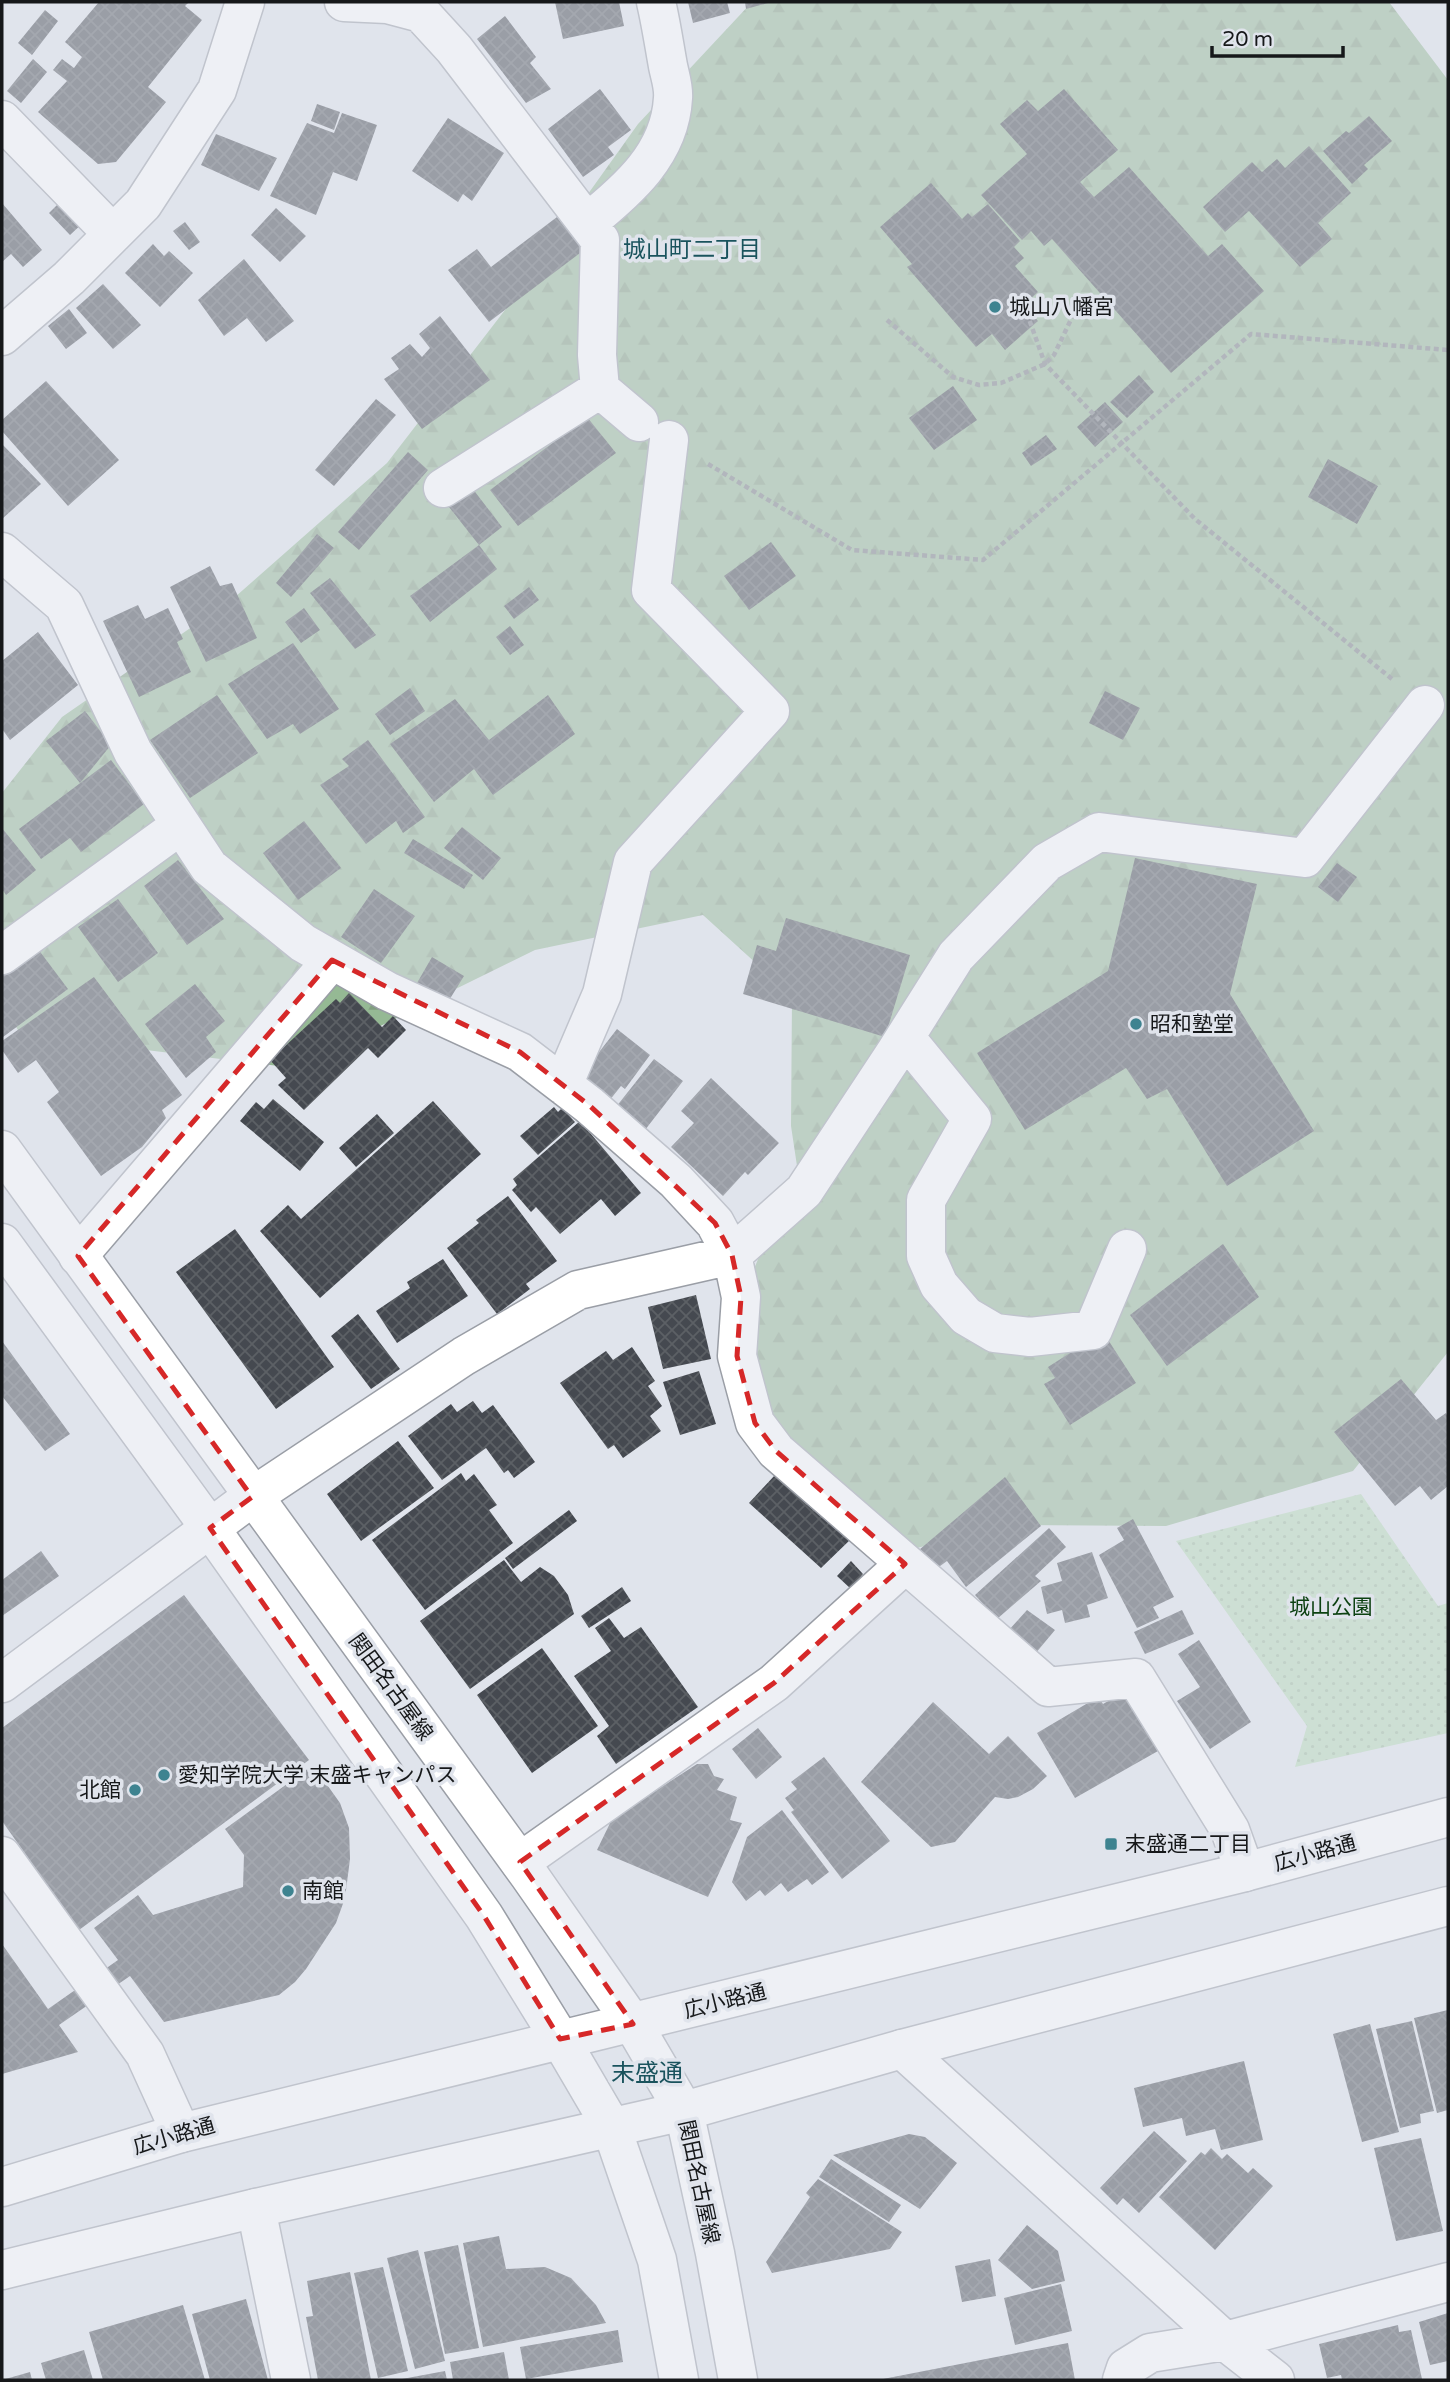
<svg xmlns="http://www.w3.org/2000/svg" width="1450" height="2382" viewBox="0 0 1450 2382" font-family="'Varela Round','Noto Sans JP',sans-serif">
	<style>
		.forest { fill: url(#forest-firs) }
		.park { fill: url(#park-dots) }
		.building { fill: url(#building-cross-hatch) }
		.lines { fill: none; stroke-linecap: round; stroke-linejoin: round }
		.street-casing { stroke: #9a9ea6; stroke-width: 41 }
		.primary-casing { stroke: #9a9ea6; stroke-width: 41 }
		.path { stroke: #7b7e83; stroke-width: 4.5; stroke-dasharray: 5 3.5; stroke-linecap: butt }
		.street { stroke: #fff; stroke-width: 38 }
		.primary { stroke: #fff; stroke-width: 38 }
		.marked { fill: none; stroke: #d62828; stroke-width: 5; stroke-dasharray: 14 9; stroke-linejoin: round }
		.poi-dot { fill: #3e8390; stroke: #e0e4ec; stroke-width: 2.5 }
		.labels { text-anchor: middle; stroke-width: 7; stroke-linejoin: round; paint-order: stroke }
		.poi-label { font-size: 21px; fill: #16181a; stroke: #e0e4ec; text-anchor: start }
		.park-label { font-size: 21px; fill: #0d4212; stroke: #e0e4ec }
		.street-label { font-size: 21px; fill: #16181a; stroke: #e0e4ec }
		.neighbourhood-label { font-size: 23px; fill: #1a535d; stroke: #e0e4ec }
		.quarter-label { font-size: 24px; fill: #1a535d; stroke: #e0e4ec }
	</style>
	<defs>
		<pattern id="forest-firs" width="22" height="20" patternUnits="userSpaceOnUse" patternTransform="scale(1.75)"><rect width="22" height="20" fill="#95b994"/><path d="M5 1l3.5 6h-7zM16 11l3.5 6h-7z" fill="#809e7f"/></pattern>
		<pattern id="park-dots" width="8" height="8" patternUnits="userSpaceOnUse" patternTransform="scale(1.75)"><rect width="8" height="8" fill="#b6d9b5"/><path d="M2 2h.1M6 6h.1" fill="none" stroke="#9cba9b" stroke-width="1.8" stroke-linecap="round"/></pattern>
		<pattern id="building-cross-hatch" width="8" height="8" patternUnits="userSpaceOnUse" patternTransform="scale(1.75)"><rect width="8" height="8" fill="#454950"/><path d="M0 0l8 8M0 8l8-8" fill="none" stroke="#5c6065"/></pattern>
	</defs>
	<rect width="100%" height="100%" fill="#e0e4ec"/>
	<path class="forest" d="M752,2H1389L1448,80V1352L1353,1471L1166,1526L1002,1525L906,1551L771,1431L751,1368V1276L797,1166L791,1126L792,996L703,915L535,950L295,1068L21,1035L2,1004V793L62,717L235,597L387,463L505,310L638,124Z"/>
	<path class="park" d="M1361,1494L1438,1606L1448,1603V1733L1295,1767L1307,1726L1176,1541Z"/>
	<path class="building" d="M99,2H189L185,6L202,20L148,87L166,102L116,162L98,164L38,112L67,81L53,70L62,59L74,68L82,57L65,42Z
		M555,2H619L624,26L563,39Z
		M688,2H727L730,13L693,23Z
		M745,2H767L768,3L746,9Z
		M45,10L58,21L32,55L18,43Z
		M505,16L536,57L530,63L551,89L526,103L477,39Z
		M33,59L47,72L21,103L7,91Z
		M600,89L631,130L608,147L614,155L583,177L548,129Z
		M1064,89L1118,150L1080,182L1094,197L1129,167L1208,256L1222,244L1264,291L1171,373L1052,239L1044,246L1031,231L1022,240L981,195L1027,154L1000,124L1027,100L1038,111Z
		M317,104L340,112L334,130L311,121Z
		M342,113L377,125L357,181L333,172L316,215L270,196L307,123L334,133Z
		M1369,116L1392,141L1364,165L1368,169L1352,184L1323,151L1346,131L1349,133Z
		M448,118L504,153L472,201L463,194L458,202L412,171Z
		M216,134L277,158L259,191L201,165Z
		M1309,146L1351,193L1318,223L1332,239L1300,267L1249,211L1225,232L1203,207L1252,162L1262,172L1277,159L1285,168Z
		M931,183L962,219L968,213L972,217L988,204L1020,241L1014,247L1024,258L1015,266L1038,292L1024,305L1038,321L1005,350L992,334L976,347L907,267L912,264L880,227Z
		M64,198L85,221L70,235L49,213Z
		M2,203L42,250L23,267L11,254L2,262Z
		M276,208L306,236L280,262L251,235Z
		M557,217L584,250L489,322L448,270L477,249L491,267Z
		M185,222L200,242L189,250L173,231Z
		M153,244L164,256L169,251L193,273L160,307L125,273Z
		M244,259L294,321L266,342L247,318L224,336L198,300Z
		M103,284L141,325L113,349L76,308Z
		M69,309L87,333L66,349L48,326Z
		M440,316L490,380L422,429L384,379L399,369L391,358L410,344L422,357L430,348L419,334Z
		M1139,375L1154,392L1127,418L1110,402Z
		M46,381L119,460L68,506L2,431V420Z
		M953,386L977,420L934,450L909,418Z
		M376,399L396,415L334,486L315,470Z
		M1105,402L1123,422L1095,447L1077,427Z
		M587,417L616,453L518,526L490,490Z
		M1046,435L1057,449L1031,466L1022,453Z
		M2,444L41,484L2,519Z
		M408,452L428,470L359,550L338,532Z
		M1328,459L1378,486L1357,524L1308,497Z
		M469,484L502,527L479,545L445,502Z
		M317,534L334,548L291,597L276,583Z
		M771,542L796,576L749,610L724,576Z
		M479,545L497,569L430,622L410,596Z
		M210,566L220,586L232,583L257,638L206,662L170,587Z
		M330,578L376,635L355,649L310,593Z
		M529,587L539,600L514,619L504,606Z
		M138,605L145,619L168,608L183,639L177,642L191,672L139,697L103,621Z
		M304,608L320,630L301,643L285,622Z
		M510,626L524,645L510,655L496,637Z
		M38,632L78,685L10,740L2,729V661Z
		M293,643L339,709L300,734L293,724L267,739L228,684Z
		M410,688L425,711L390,735L375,714Z
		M1105,691L1140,708L1123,740L1089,723Z
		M217,695L258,753L190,798L150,740Z
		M548,695L575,734L493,795L474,769L434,802L390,744L455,699L489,740Z
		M85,711L111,745L80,783L46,741Z
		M368,740L425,817L403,833L396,821L366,844L320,785L349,766L342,759Z
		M111,760L144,804L81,852L70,838L41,859L19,829Z
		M304,821L341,868L298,900L263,853Z
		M462,827L501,858L483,880L444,848Z
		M2,828L36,870L6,895L2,889Z
		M413,839L473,875L464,889L404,853Z
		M1135,858L1257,884L1230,994L1314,1131L1227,1186L1167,1089L1147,1099L1126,1068L1025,1130L977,1053L1108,971Z
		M178,860L224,919L187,945L144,886Z
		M1337,863L1357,877L1338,902L1318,887Z
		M374,889L415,916L381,963L341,937Z
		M118,899L158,953L118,982L78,927Z
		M786,918L910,955L885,1037L743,994L757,945L776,951Z
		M38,949L68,989L3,1037L2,975Z
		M432,957L464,976L448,1002L417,983Z
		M94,977L182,1095L162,1110L166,1118L142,1147L101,1176L47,1102L59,1092L36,1060L18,1073L2,1050V1041Z
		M195,984L225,1021L206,1037L216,1052L186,1078L145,1024Z
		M349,993L382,1027L393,1016L406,1030L378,1058L368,1048L304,1110L278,1085L286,1078L270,1060L336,999L340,1003Z
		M617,1029L650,1055L625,1089L621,1086L609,1101L579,1078Z
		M654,1059L683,1081L645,1130L616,1107Z
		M711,1078L779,1143L748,1175L745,1172L723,1196L671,1147L694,1123L681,1111Z
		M273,1099L324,1142L300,1171L240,1121L256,1102L264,1109Z
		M433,1101L481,1154L320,1298L260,1231L288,1205L301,1219Z
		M554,1107L558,1112L562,1108L575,1122L538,1155L520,1136Z
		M377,1114L394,1133L356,1167L339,1148Z
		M580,1121L641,1193L615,1216L601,1199L560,1234L536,1207L531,1212L512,1190L517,1185L513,1179Z
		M508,1196L557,1261L526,1284L530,1289L497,1314L447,1248L479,1223L476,1220Z
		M235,1229L334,1367L276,1409L176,1272Z
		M1223,1244L1259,1297L1167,1366L1130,1315Z
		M443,1259L468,1296L397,1343L376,1311L410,1288L407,1282Z
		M696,1295L711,1359L663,1369L648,1307Z
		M358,1314L400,1369L371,1389L331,1336Z
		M1103,1332L1136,1383L1070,1425L1044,1384L1055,1378L1048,1367Z
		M2,1341L70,1434L45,1451L2,1396Z
		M632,1347L655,1381L648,1386L662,1406L650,1416L661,1431L623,1458L614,1445L608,1449L560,1383L606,1351L613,1360Z
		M699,1371L716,1424L680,1435L663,1382Z
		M1401,1379L1436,1420L1446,1413L1448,1417V1486L1431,1500L1420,1486L1395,1506L1334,1432Z
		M473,1401L482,1413L493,1405L535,1462L514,1478L508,1470L504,1473L486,1448L442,1480L408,1436L451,1404L457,1412Z
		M398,1441L434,1488L361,1541L327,1494Z
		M461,1473L466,1481L474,1474L497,1505L489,1510L513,1543L425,1610L372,1540Z
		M775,1475L851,1539L821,1568L749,1503Z
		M1005,1477L1041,1526L966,1587L947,1561L936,1569L919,1550Z
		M569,1510L577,1521L513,1569L505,1558Z
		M1133,1519L1174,1597L1153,1607L1159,1618L1137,1628L1099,1555L1124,1540L1117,1528Z
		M1049,1528L1066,1547L1035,1576L1041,1581L997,1619L975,1595Z
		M41,1551L59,1576L2,1616V1580Z
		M1092,1552L1108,1598L1087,1605L1090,1617L1065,1623L1062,1610L1047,1614L1041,1587L1062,1581L1057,1563Z
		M504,1560L521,1582L540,1567L554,1576L568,1595L574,1614L470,1689L420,1621Z
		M851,1561L863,1574L851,1589L837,1576Z
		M622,1587L631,1601L589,1628L581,1616Z
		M184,1595L309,1760L79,1930L2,1821V1728Z
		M1027,1610L1055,1630L1035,1654L1008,1631Z
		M1182,1610L1194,1634L1145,1654L1134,1632Z
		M609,1618L624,1638L641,1627L698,1707L616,1764L597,1736L609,1726L574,1676L611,1651L595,1628Z
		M1199,1640L1251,1722L1210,1749L1177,1701L1200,1687L1178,1654Z
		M542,1648L598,1726L532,1773L477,1695Z
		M1124,1692L1158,1751L1075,1798L1037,1733L1098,1697L1103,1704Z
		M933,1702L989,1754L1008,1736L1047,1776L1033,1789L1018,1797L1008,1799L995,1797L955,1842L931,1847L861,1782Z
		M758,1728L782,1757L756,1779L732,1749Z
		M824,1757L890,1841L842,1879L791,1812L794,1810L785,1798L797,1789L791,1782Z
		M697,1764H708L714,1776L724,1779L717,1790L737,1797L730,1820L742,1823L708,1897L597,1850L612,1819Z
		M313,1765L340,1803L349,1828L350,1859L345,1898L336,1923L306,1969L295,1982L279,1995L164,2022L130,1976L59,2025L78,2052L2,2074V1944L48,2009L118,1960L94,1928L138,1895L153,1915L243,1887L244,1855L225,1829Z
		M782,1810L829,1872L812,1885L807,1879L788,1892L781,1883L765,1896L760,1890L746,1901L732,1882L747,1837Z
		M1448,2010V2110L1437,2113L1414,2018Z
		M1412,2021L1434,2111L1420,2114L1421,2123L1400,2128L1376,2029Z
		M1370,2024L1399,2132L1362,2142L1333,2034Z
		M1244,2061L1263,2140L1221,2150L1215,2129L1186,2136L1182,2118L1143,2127L1134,2088Z
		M1154,2131L1187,2161L1139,2213L1123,2198L1117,2205L1100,2188Z
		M909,2134L925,2137L957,2163L920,2209L833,2155Z
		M1421,2138L1443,2231L1396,2241L1374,2148Z
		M1211,2148L1222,2159L1227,2154L1248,2173L1253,2168L1273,2186L1215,2250L1159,2197L1201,2152L1205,2155Z
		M831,2159L901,2205L889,2222L819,2177Z
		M818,2179L902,2232L890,2249L772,2273L766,2262L810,2197L806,2193Z
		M1027,2225L1058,2251L1065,2281L1032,2289L998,2260Z
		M499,2236L506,2269L545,2267L571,2278L596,2305L606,2323L483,2347L463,2243Z
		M458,2245L479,2348L445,2354L424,2252Z
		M418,2250L445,2361L415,2369L387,2258Z
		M990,2259L996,2296L962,2302L955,2266Z
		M383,2267L408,2371L378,2378L354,2273Z
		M350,2272L371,2380H318L306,2317L313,2316L307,2281Z
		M1061,2284L1072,2331L1015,2345L1004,2298Z
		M246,2299L268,2380H210L192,2314Z
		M183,2305L205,2380H103L89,2332Z
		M1448,2313V2361L1430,2365L1419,2322Z
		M1398,2325L1399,2332L1411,2330L1422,2379L1342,2380L1341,2375L1327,2378L1319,2344Z
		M618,2330L623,2362L526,2379L520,2347Z
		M1068,2343L1075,2380H884L883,2379Z
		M84,2350L93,2380H46L41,2363Z
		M504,2352L509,2380H453L450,2362Z
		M445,2371L447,2380H402V2379Z
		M30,2372L32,2380H2Z"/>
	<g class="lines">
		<defs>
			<path id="street" d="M344,2L387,4L421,13L454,49L600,240L597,355L600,389L639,422
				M2,120L113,234
				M587,223C628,190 670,154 673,98C674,87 670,76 668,66C664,44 661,23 656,2
				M2,336L69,278L143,204L217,90L245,2
				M443,488L600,389
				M2,552L64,605L133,752L209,867L303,943L387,991L520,1052L589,1105L676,1181L715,1223L732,1255L741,1297L737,1356L755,1423L776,1451L1048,1687L1136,1678L1230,1830L1245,1872
				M2,955L181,825
				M905,1037L972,1119L926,1200V1256L939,1285L966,1316L995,1333L1030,1337L1093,1330L1127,1249
				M563,1085L602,994L633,862L770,711L651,590L669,440
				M78,1256L332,960
				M2,1683L252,1497L464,1356L578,1290L732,1255L804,1191L895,1053L956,956L1047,862L1099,832L1305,858L1425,705
				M2,1856L145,2054L181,2133
				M520,1862L774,1683L905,1564
				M902,2049L1225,2341L1275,2380
				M256,2208L291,2380
				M1122,2380L1126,2368L1150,2353L1225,2341L1448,2282"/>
			<path id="primary" d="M2,1150L529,1875L633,2024L684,2111L715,2253L738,2380
				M2,1243L210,1528L484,1916L560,2039L611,2126L657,2260L679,2380
				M2,2187L181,2133L1245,1872L1448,1817
				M2,2270L256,2208L684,2111L902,2049L1448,1906"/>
		</defs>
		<use href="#street" class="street-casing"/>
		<use href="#primary" class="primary-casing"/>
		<path class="path" d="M1024,305L1045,364L1195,519L1392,679
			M887,320L953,377L979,385L1001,383L1045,364L1054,355L1077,307L1088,297
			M708,464L852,550L983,560L1251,334L1448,350"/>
		<use href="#street" class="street"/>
		<use href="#primary" class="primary"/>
	</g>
	<path d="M0 0H1450V2382H0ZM332,960L520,1052L589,1105L715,1223L732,1255L741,1297L737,1356L755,1423L776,1451L905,1564L774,1683L520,1862L633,2024L560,2039L484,1916L210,1528L252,1497L78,1256Z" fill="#e0e4ec" fill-opacity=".55" fill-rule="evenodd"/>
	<path class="marked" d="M332,960L520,1052L589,1105L715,1223L732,1255L741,1297L737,1356L755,1423L776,1451L905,1564L774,1683L520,1862L633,2024L560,2039L484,1916L210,1528L252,1497L78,1256Z"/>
	<g class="poi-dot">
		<circle cx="995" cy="307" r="7"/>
		<circle cx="1136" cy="1024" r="7"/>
		<circle cx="164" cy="1775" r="7"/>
		<circle cx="135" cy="1790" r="7"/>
		<rect x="1104" y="1837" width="14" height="14" rx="3.5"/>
		<circle cx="288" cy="1891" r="7"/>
	</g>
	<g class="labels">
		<g class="poi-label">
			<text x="1009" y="314">城山八幡宮</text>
			<text x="1150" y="1031">昭和塾堂</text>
			<text x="178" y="1782">愛知学院大学 末盛キャンパス</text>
			<text x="121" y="1797" text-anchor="end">北館</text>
			<text x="1125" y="1851">末盛通二丁目</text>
			<text x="302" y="1898">南館</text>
		</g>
		<g class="park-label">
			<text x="1331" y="1614">城山公園</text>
		</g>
		<g class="street-label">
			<text transform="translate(391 1687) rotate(54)" y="7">関田名古屋線</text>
			<text transform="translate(1315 1853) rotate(-15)" y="7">広小路通</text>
			<text transform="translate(725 2001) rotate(-14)" y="7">広小路通</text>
			<text transform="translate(174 2136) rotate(-16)" y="7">広小路通</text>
			<text transform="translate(699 2182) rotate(78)" y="7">関田名古屋線</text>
		</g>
		<g class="neighbourhood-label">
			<text x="692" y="257">城山町二丁目</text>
		</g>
		<g class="quarter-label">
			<text x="647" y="2081">末盛通</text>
		</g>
	</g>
	<rect width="1450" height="2382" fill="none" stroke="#16181a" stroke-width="7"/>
	<path d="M1212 46v10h131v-10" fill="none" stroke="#16181a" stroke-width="3.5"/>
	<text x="1222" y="46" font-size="21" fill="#16181a" stroke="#e0e4ec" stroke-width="5" paint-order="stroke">20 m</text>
</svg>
